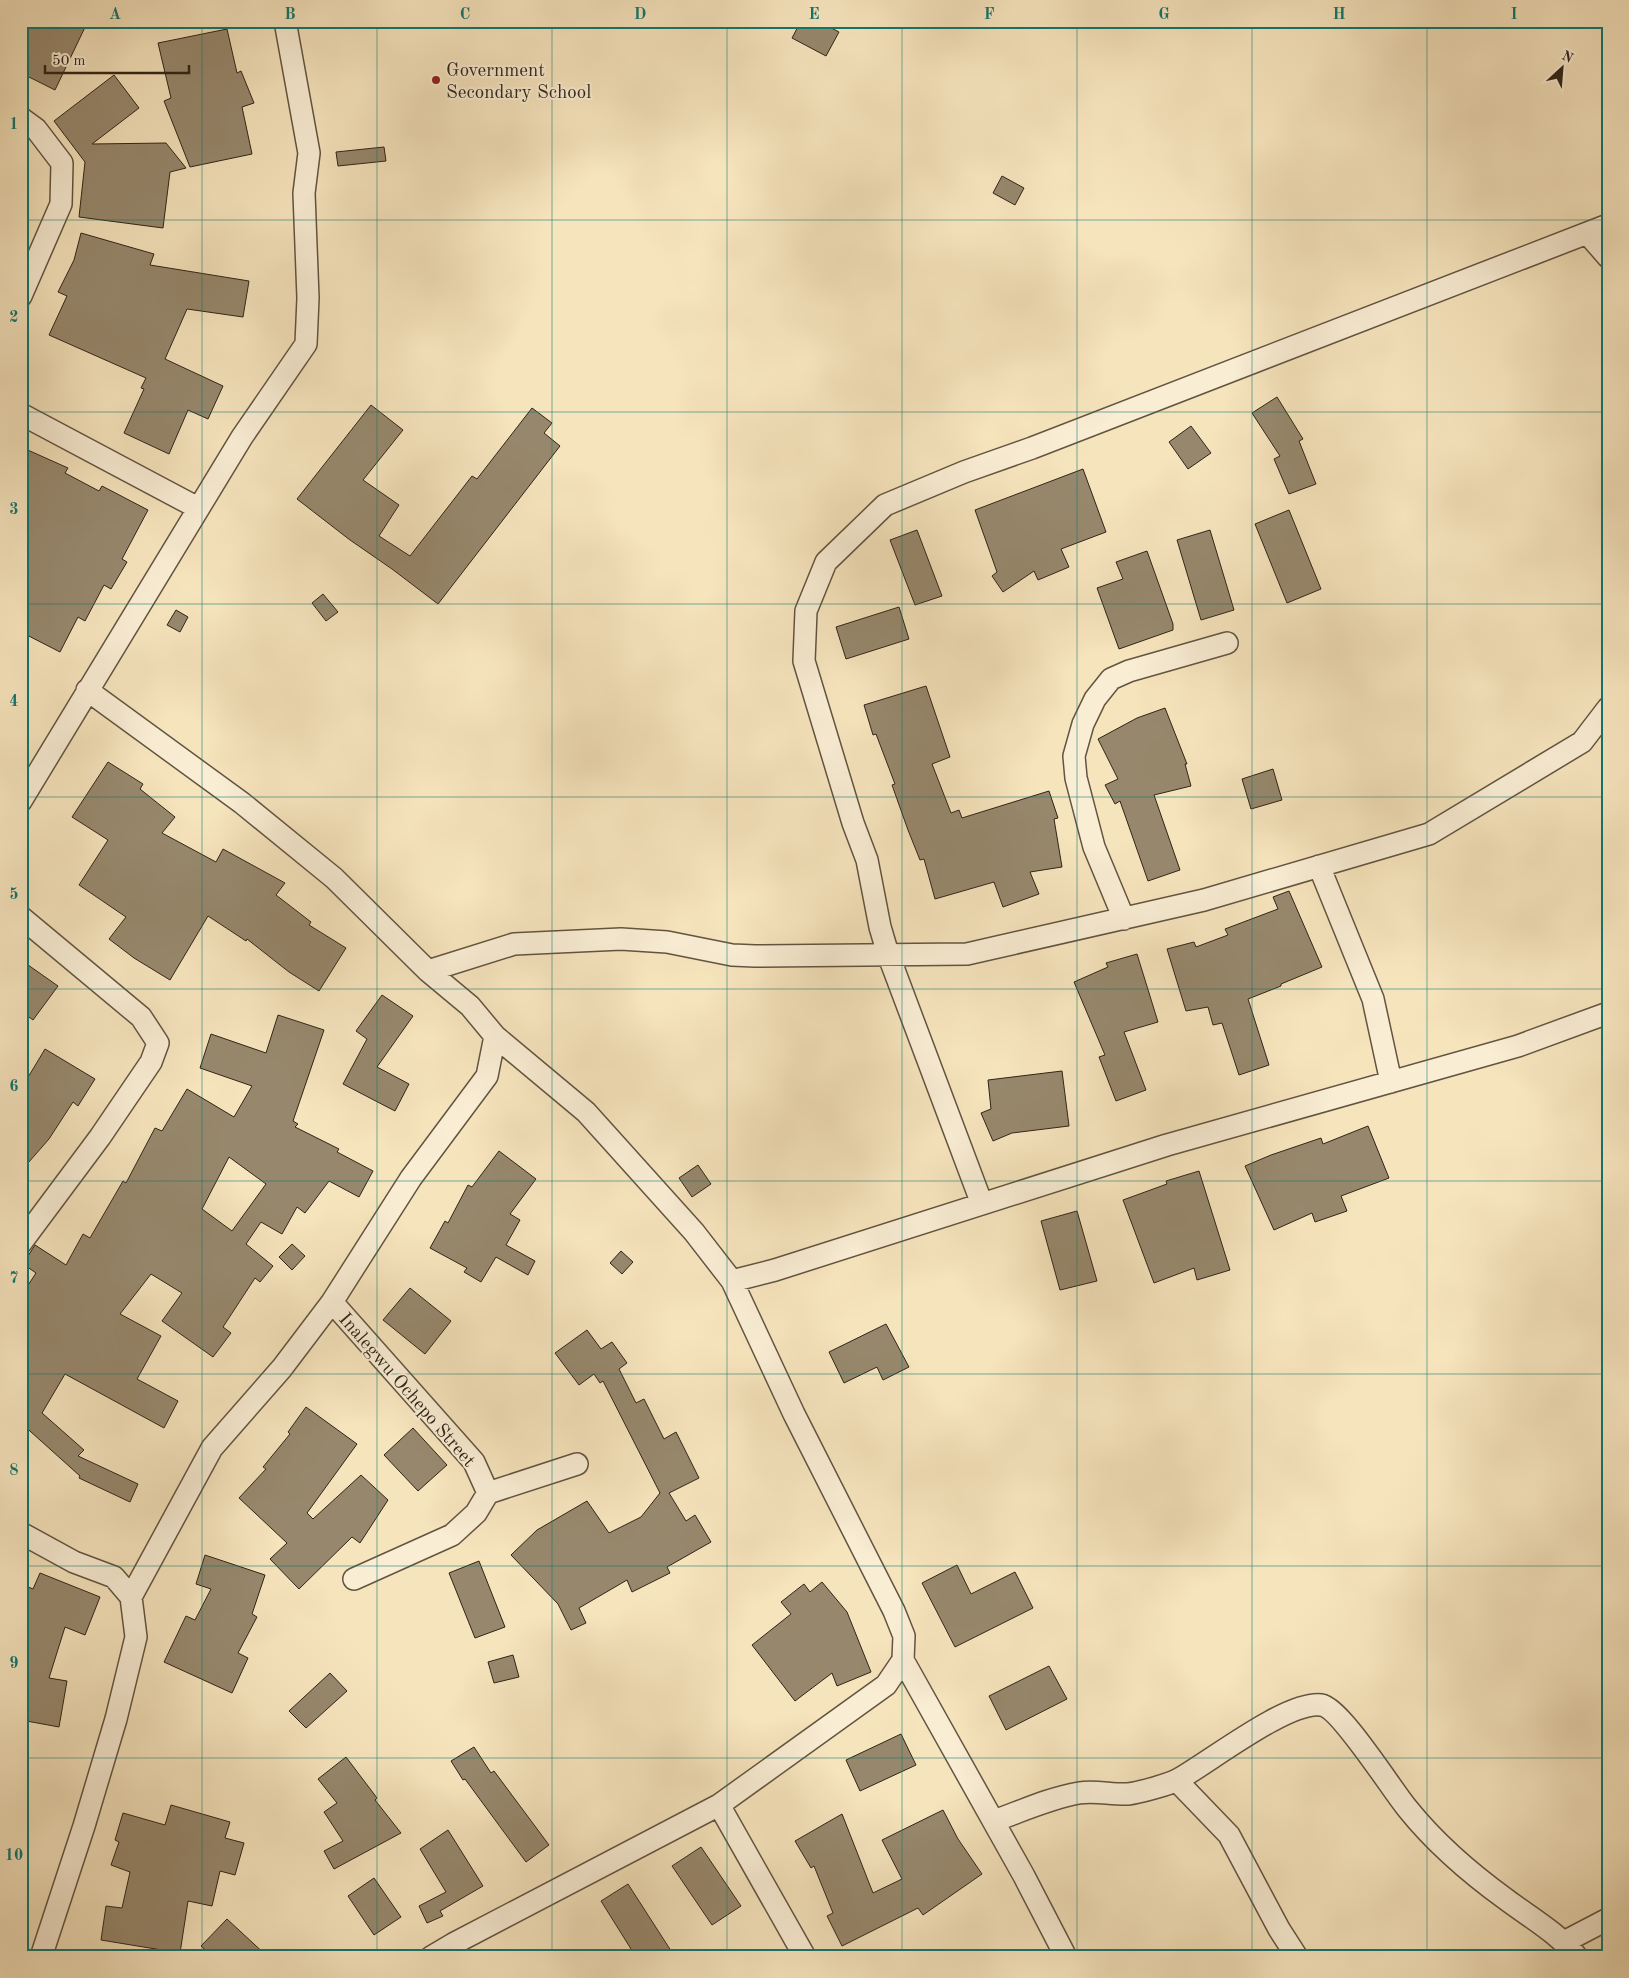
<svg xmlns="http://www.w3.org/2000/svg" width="1629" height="1978" viewBox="0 0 1629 1978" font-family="'Old Standard TT',serif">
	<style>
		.building { fill: #97886d; stroke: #302417; fill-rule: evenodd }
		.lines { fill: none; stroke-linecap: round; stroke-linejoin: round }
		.minor-casing { stroke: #625440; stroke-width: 24 }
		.minor { stroke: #f9edd4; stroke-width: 21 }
		.grid { fill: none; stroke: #0f766e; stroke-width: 1; stroke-opacity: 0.55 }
		.poi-dot { fill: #8f2418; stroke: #f9edd4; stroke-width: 2 }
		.labels { text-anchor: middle; stroke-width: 4; stroke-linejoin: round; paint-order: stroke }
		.poi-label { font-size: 19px; fill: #302417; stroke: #f9edd4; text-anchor: start }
		.street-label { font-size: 19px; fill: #302417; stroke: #f9edd4 }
		.neatline { fill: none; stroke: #0f766e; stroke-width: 2 }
		.grid-label { font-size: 16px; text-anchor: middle; font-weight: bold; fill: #0f766e }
	</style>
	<rect width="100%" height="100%" fill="#f6e4bd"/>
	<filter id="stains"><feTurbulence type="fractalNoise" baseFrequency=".004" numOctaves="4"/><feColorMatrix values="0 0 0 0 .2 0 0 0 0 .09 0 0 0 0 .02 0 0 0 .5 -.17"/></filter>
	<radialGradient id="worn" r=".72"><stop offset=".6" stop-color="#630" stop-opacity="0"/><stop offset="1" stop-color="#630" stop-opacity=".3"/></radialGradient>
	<path class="building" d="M21,21H88L55,90L21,73Z
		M801,21H818L839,32L826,56L792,38Z
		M227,29L237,73L241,71L254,103L242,107L252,154L190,167L164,101L171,98L158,43Z
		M114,75L139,108L92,144L166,143L186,168L170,172L163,228L79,217L85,162L54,121Z
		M384,147L386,161L338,166L336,152Z
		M1002,176L1024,188L1015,205L993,193Z
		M81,233L154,254L150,265L249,281L243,317L187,309L165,359L223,386L208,419L188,410L169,454L124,433L144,389L141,388L146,378L49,335L67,296L58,292L74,260Z
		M1277,397L1303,439L1299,441L1316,484L1289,494L1274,459L1280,456L1252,413Z
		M371,405L403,430L363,480L399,505L379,536L410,556L472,476L477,479L532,408L552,423L544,433L560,446L438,604L392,569L350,540L297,499Z
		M1191,426L1211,453L1188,469L1169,442Z
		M21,447L68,468L65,473L99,491L102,486L148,510L122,559L127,562L111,589L104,585L85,621L78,617L60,652L21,632Z
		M1083,469L1106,532L1061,549L1069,567L1038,580L1034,571L1003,592L992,576L997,572L975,510Z
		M1289,510L1321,589L1287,603L1255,524Z
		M917,530L942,596L915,605L890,540Z
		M1210,530L1234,610L1201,620L1177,540Z
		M1147,551L1173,624V630L1119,649L1097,588L1123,579L1116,562Z
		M323,594L338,612L326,621L312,603Z
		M899,607L909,639L846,659L836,627Z
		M176,610L188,617L180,632L167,625Z
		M926,686L950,757L932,764L951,813L959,810L962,818L1049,791L1058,818L1054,819L1062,867L1030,872L1039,894L1003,907L994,882L935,899L924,859L920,860L908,830L892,785L895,784L876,734L873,735L864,705Z
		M1165,708L1187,764H1185L1191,786L1154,795L1180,870L1148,881L1120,801L1115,804L1105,785L1118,779L1098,739L1137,718Z
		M108,762L143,784L140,789L175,817L162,833L216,862L223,849L285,883L276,895L311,922L309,925L346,948L319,991L289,972L247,939L246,941L208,916L170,980L134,958L109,939L126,917L79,885L108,840L72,817Z
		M1273,769L1282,800L1251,809L1242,779Z
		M1289,891L1322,967L1281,984V986L1248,999L1269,1065L1239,1075L1222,1023L1213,1025L1208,1007L1186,1011L1167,949L1194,942L1196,947L1228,935L1225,929L1278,909L1273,897Z
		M1137,954L1158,1022L1124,1032L1146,1090L1116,1101L1099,1057L1105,1055L1074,982L1108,967L1106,963Z
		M21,960L58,986L33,1020L21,1011Z
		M382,995L413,1016L377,1067L409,1084L395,1111L343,1084L367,1039L356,1031Z
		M278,1015L324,1030L293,1121L298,1124L295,1127L339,1149L337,1152L373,1171L359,1197L329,1181L305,1213L297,1207L282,1234L261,1222L246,1244L273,1266L260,1282L255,1278L223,1327L231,1333L213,1357L162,1321L182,1293L151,1274L120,1314L161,1336L137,1379L178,1401L164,1428L65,1374L42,1413L84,1450L78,1456L138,1484L130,1502L79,1478L80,1476L21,1423V1296L36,1273L23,1264L35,1245L66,1265L83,1234L90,1238L123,1181L126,1183L155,1128L162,1131L187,1089L234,1117L252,1086L200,1068L211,1034L266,1053ZM229,1157L266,1184L232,1231L202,1209Z
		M45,1049L95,1079L78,1106L73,1102L49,1139L21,1171V1089Z
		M1062,1071L1069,1126L1012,1133L993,1141L981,1113L991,1109L988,1080Z
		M1368,1126L1389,1178L1341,1196L1347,1211L1315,1222L1312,1213L1274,1230L1245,1166L1271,1155L1321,1138L1323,1144Z
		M499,1151L536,1179L510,1214L520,1220L506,1245L535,1261L528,1275L496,1257L481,1282L464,1272L467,1268L430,1248L445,1221L448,1223L468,1185L472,1187Z
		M698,1165L711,1184L692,1197L679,1178Z
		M1199,1171L1230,1270L1197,1280L1194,1268L1154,1283L1123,1200L1167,1184L1166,1181Z
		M1077,1211L1097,1281L1060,1290L1041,1221Z
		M292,1244L305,1256L292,1270L279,1257Z
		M621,1251L633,1262L622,1274L610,1263Z
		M410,1288L451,1321L425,1354L383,1320Z
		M886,1324L909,1367L883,1380L877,1367L844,1383L829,1352Z
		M587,1330L601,1349L612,1342L627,1363L619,1369L636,1403L644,1399L664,1439L676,1432L699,1478L669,1493L686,1521L695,1515L711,1542L667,1567L670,1573L632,1592L627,1580L579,1608L586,1623L571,1630L558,1604L511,1555L537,1530L587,1501L609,1533L641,1517L660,1493L603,1381L600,1383L594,1374L579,1385L555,1353Z
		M306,1407L357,1444L307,1513L313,1519L361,1475L388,1500L360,1543L352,1537L299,1589L270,1559L287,1543L239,1498L266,1469L263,1467L290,1434L288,1432Z
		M413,1428L447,1465L418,1491L384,1455Z
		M205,1555L265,1575L252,1614L257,1617L238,1653L248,1658L232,1693L164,1662L186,1616L195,1620L211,1589L196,1584Z
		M479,1561L505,1627L475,1638L449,1573Z
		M957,1565L971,1594L1015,1572L1033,1608L955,1647L922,1583Z
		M40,1573L100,1597L85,1635L65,1627L49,1678L67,1681L59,1727L21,1720V1697L27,1663L21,1661V1584L33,1589Z
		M822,1582L847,1612L871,1672L837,1686L832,1673L795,1701L752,1645L791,1614L781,1602L804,1584L810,1592Z
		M513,1655L519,1677L494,1683L488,1662Z
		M1049,1666L1067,1699L1006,1730L989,1696Z
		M330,1673L347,1691L306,1728L289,1711Z
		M901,1734L916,1765L860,1791L846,1760Z
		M474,1747L491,1773L494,1771L549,1845L526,1862L465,1779L463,1780L451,1761Z
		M346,1757L377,1798L375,1800L401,1833L334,1869L324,1851L343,1841L324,1812L337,1803L318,1779Z
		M171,1805L230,1822L225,1838L244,1843L235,1875L220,1871L212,1906L188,1901L180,1953L101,1940L106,1906L122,1908L130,1872L111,1865L119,1842L115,1840L123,1813L165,1825Z
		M943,1810L958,1839L982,1874L923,1915L918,1908L842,1946L827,1916L833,1913L814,1866L811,1868L795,1841L842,1814L873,1893L902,1879L882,1840Z
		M448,1830L483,1886L440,1911L443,1916L427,1923L419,1906L446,1892L420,1849Z
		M701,1847L741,1906L712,1925L672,1866Z
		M374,1878L401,1917L374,1935L348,1896Z
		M628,1884L675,1957H636L601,1901Z
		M227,1919L268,1957H213L201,1946Z"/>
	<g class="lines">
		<defs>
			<path id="minor" d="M21,118L36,129L62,163L61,204L21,296
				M1587,233L1608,257
				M21,414L198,508
				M87,690L242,803L334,878L428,971L470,1006L495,1036L586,1112L694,1232L732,1281L794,1414L894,1611L904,1636L903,1660L886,1685L719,1805L453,1944L431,1957
				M21,801L242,437L306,344L308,298L304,193L309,153L285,21
				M1319,866L1373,999L1391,1082
				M21,917L141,1017L158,1043L151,1062L100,1137L21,1243
				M1124,919L1094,847L1076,778L1074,756L1083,724L1095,699L1111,679L1129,671L1227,643
				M428,971L514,944L621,939L667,942L732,955L755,956L967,954L1204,900L1429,834L1582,742L1608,708
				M982,1204L888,954L880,927L867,860L853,823L804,661L806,611L826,562L885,505L964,472L1032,448L1608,225
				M732,1281L775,1270L1167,1145L1518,1046L1608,1013
				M332,1302L474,1462L488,1493L476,1513L452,1535L354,1579
				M488,1493L577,1464
				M21,1533L74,1562L114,1577L131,1597L136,1637L116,1719L84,1826L41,1957
				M131,1597L212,1448L282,1368L332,1302L411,1178L487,1076L495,1036
				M903,1660L1024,1876L1066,1957
				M1177,1781L1229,1835L1279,1929L1297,1957
				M719,1805L805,1957
				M994,1821C1022,1811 1050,1798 1079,1793C1095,1790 1112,1795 1128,1794C1138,1793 1171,1784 1179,1779C1211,1761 1287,1701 1321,1705C1340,1707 1392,1790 1407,1808C1435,1843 1471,1874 1507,1900C1531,1918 1558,1933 1577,1957
				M1564,1942L1608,1919"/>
		</defs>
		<use href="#minor" class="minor-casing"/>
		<use href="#minor" class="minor"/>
	</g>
	<path class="grid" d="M202,21V1957M377,21V1957M552,21V1957M727,21V1957M902,21V1957M1077,21V1957M1252,21V1957M1427,21V1957M21,220H1608M21,412H1608M21,604H1608M21,797H1608M21,989H1608M21,1181H1608M21,1374H1608M21,1566H1608M21,1758H1608"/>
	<circle class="poi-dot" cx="436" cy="80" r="5"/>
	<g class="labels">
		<g class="poi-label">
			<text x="446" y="76">Government<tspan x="446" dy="22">Secondary School</tspan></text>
		</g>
		<g class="street-label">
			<text transform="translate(408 1389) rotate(49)" y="7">Inalegwu Ochepo Street</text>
		</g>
	</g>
	<rect width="1629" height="1978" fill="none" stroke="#f6e4bd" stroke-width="55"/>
	<g transform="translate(1562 68) rotate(26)" stroke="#f9edd4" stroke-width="4" paint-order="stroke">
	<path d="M0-4L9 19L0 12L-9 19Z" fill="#302417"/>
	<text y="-8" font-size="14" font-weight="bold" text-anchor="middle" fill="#302417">N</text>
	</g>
	<path d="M45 65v8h144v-8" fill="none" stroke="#302417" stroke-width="2.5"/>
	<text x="52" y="65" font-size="15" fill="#302417" stroke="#f9edd4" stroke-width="4" paint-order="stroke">50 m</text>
	<rect x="28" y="28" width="1574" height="1922" class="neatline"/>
	<g class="grid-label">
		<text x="115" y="19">A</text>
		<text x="290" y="19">B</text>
		<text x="465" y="19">C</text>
		<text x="640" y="19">D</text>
		<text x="814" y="19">E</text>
		<text x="989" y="19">F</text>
		<text x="1164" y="19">G</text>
		<text x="1339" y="19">H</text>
		<text x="1514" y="19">I</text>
		<text x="14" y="129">1</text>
		<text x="14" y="322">2</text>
		<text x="14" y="514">3</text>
		<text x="14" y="706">4</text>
		<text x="14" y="899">5</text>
		<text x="14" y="1091">6</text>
		<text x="14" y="1283">7</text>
		<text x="14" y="1475">8</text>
		<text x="14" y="1668">9</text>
		<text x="14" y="1860">10</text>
	</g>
	<rect width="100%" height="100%" filter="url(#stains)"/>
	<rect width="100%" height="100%" fill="url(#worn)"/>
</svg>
